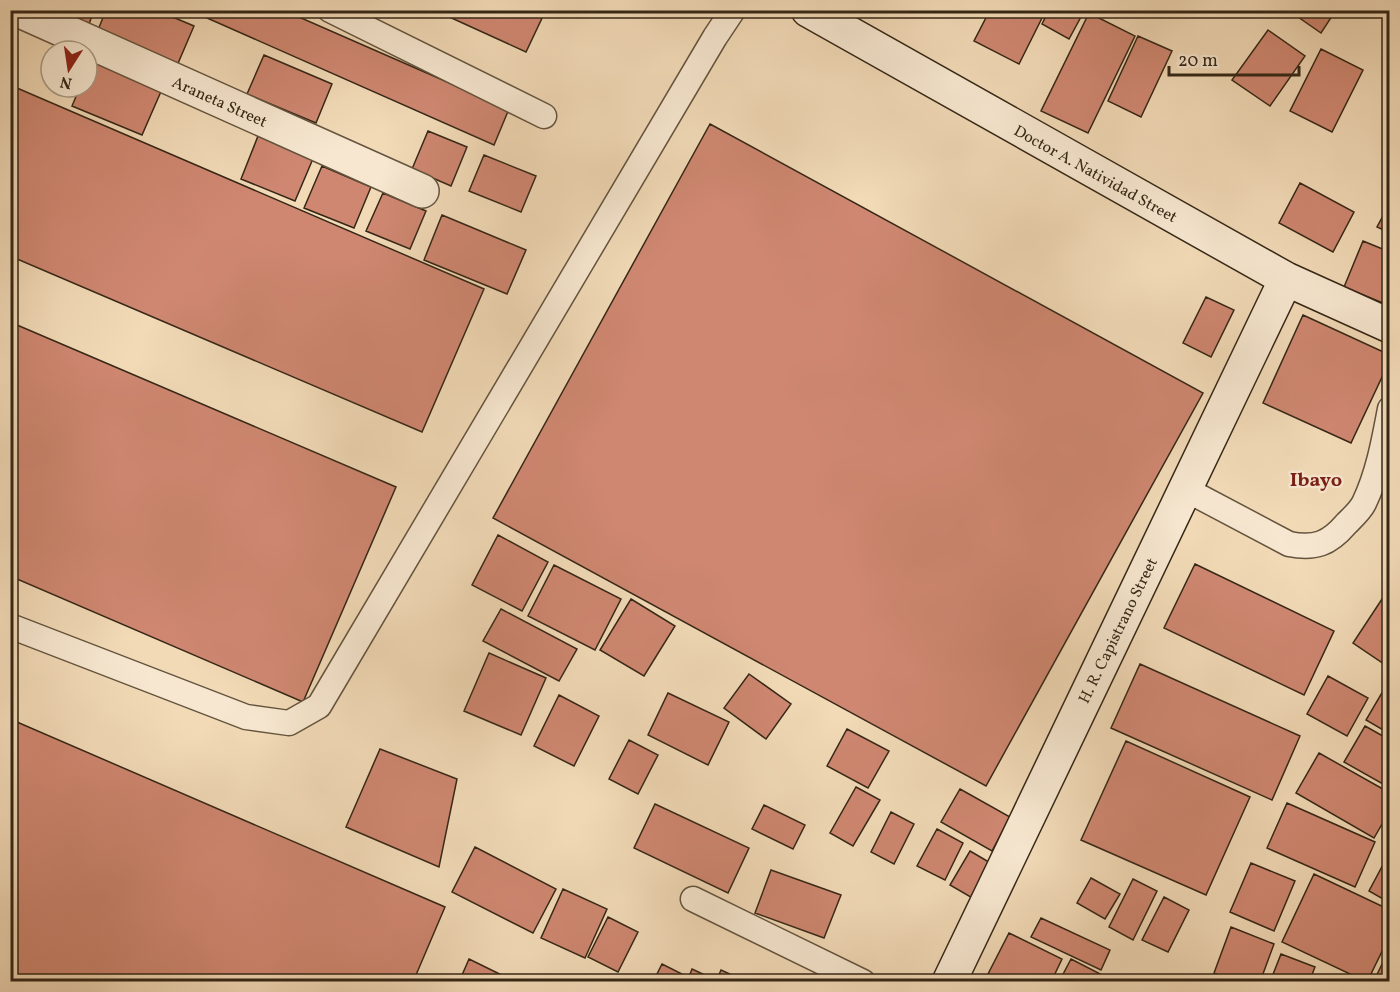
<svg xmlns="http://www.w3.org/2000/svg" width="1400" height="992" viewBox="0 0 1400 992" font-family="Vollkorn,serif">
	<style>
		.building { fill: #cf8771; stroke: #352716; stroke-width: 1.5 }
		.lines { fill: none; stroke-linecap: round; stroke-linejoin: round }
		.lane-casing { stroke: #64543e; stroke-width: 27 }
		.street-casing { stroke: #64543e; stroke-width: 36 }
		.secondary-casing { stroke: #352716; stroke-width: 36 }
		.lane { stroke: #f7e7d0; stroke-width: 24 }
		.street { stroke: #f7e7d0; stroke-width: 33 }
		.secondary { stroke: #f7e7d0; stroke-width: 33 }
		.labels { text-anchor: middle; stroke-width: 4.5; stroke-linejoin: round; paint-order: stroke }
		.street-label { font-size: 16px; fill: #352716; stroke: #f7e7d0 }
		.quarter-label { font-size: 20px; font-weight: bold; fill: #7a1f14; stroke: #f7e7d0 }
	</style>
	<rect width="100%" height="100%" fill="#f2dab7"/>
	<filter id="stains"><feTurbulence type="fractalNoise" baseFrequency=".00333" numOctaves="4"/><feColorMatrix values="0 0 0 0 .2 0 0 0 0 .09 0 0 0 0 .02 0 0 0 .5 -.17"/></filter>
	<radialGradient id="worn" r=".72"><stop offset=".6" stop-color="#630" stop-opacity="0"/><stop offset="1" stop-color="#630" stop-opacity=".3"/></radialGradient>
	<path class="building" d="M49,10H94L88,27Z
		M106,10H156L194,26L176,68L96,35Z
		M189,10H283L509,109L494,145Z
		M434,10H530L543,16L526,52Z
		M990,10H1046L1019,64L974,41Z
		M1049,10H1074L1082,15L1069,39L1042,24Z
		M1288,10H1336L1321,33Z
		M1089,13L1135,36L1088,133L1041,111Z
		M1268,30L1305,56L1270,106L1232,80Z
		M1138,36L1172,51L1141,117L1108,101Z
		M1321,49L1363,70L1332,132L1290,111Z
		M264,55L332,84L316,123L247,94Z
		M93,58L163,87L142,135L72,106L80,87H87V71Z
		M10,85L484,289L422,432L10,256Z
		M710,124L1203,393L986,786L493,518Z
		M260,131L315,154L295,201L241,179Z
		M428,131L467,147L451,186L412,169Z
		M484,155L536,176L521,212L469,191Z
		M322,166L371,187L354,228L304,208Z
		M1300,183L1354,212L1333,252L1279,223Z
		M383,193L426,211L410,249L366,231Z
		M1390,203V233L1377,227Z
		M442,215L526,250L507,294L424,260Z
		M1363,241L1390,252V306L1344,287Z
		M1206,297L1234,310L1211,357L1183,343Z
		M1303,315L1390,355V360L1351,443L1263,403Z
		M10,322L396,487L303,702L10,576Z
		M498,535L548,562L522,611L472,585Z
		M1195,564L1334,631L1304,695L1164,628Z
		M554,565L621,599L595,650L528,616Z
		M1384,596L1390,599V668L1353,643Z
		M631,599L675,626L644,676L600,650Z
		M501,609L577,649L559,681L483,641Z
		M489,653L546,678L521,735L464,711Z
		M1140,664L1300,736L1272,800L1111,728Z
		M749,674L791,704L766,739L724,708Z
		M1328,676L1368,698L1347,736L1307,714Z
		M1390,679V734L1366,720Z
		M668,693L729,722L708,765L648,735Z
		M559,695L599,716L574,766L534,746Z
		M10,719L445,907L413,982H10Z
		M1365,726L1390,740V788L1344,762Z
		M847,729L889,751L868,788L827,766Z
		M629,740L658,755L638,794L609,779Z
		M1126,741L1250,797L1206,895L1081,840Z
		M380,749L457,779L439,867L346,827Z
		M1319,753L1390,793V810L1374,838L1296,793Z
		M856,787L880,800L853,846L830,833Z
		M960,789L1010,817L992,851L941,822Z
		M1287,803L1375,842L1355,887L1267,848Z
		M655,804L749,848L728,893L634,848Z
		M764,805L805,825L793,849L752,829Z
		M891,812L914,824L894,864L871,852Z
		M937,829L963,843L945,880L917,866Z
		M475,847L556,889L533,933L452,892Z
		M970,851L994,865L974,899L950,885Z
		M1385,861L1390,863V903L1369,891Z
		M1251,863L1295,881L1274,931L1230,912Z
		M771,870L841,895L824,938L755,913Z
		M1314,874L1390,910V935L1367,982L1282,942Z
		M1091,878L1120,894L1105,919L1077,903Z
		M1133,879L1157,891L1133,940L1109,927Z
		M563,889L607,909L585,958L541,938Z
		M1164,897L1189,910L1168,952L1142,940Z
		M608,917L638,932L618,972L588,957Z
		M1041,918L1110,950L1101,970L1031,937Z
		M1231,927L1274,944L1260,982H1235L1214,973Z
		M1009,933L1062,959L1051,982H998L987,976Z
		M1390,947V982H1375L1374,981Z
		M1281,954L1315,967L1309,982H1270Z
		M469,959L516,982H459Z
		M1071,959L1110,979L1108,982H1059Z
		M662,964L686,976L683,982H653Z
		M692,969L709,977L707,982H687Z
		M721,970L747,982H716Z"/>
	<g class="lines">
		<defs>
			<path id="lane" d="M330,10L544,116
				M1185,489L1289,544C1315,549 1329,544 1346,524C1352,518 1360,511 1364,503C1378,474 1384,441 1390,409
				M10,626L246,717L289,723L319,706L715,37L733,10
				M693,899L863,982"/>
			<path id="street" d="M18,10L422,191"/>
			<path id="secondary" d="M808,10L1286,279L1390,326
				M949,982L1286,279"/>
		</defs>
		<use href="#lane" class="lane-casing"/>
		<use href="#street" class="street-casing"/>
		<use href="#secondary" class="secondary-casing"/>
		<use href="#lane" class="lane"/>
		<use href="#street" class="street"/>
		<use href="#secondary" class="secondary"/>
	</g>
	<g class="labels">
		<g class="street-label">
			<text transform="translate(220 101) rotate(24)" y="6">Araneta Street</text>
			<text transform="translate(1096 173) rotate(29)" y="6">Doctor A. Natividad Street</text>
			<text transform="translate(1117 630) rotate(-64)" y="6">H. R. Capistrano Street</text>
		</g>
		<g class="quarter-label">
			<text x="1316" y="486">Ibayo</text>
		</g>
	</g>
	<rect width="1400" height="992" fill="none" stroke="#f2dab7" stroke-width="36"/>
	<rect x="12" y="12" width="1376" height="968" fill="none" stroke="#352716" stroke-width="3"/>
	<rect x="18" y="18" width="1364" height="956" fill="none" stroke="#352716" stroke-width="1.5"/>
	<g transform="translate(69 69) rotate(192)"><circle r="28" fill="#f7e7d0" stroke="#a99a86" stroke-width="1.5"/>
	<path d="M0-4.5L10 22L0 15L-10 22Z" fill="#8f2418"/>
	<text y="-9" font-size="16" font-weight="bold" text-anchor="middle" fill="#352716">N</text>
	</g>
	<path d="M1169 66v9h130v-9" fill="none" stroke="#352716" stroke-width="3"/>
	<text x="1178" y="66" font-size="18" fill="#352716" stroke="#f7e7d0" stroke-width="4.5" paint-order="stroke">20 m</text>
	<rect width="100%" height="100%" filter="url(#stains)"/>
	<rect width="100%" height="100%" fill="url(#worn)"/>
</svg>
